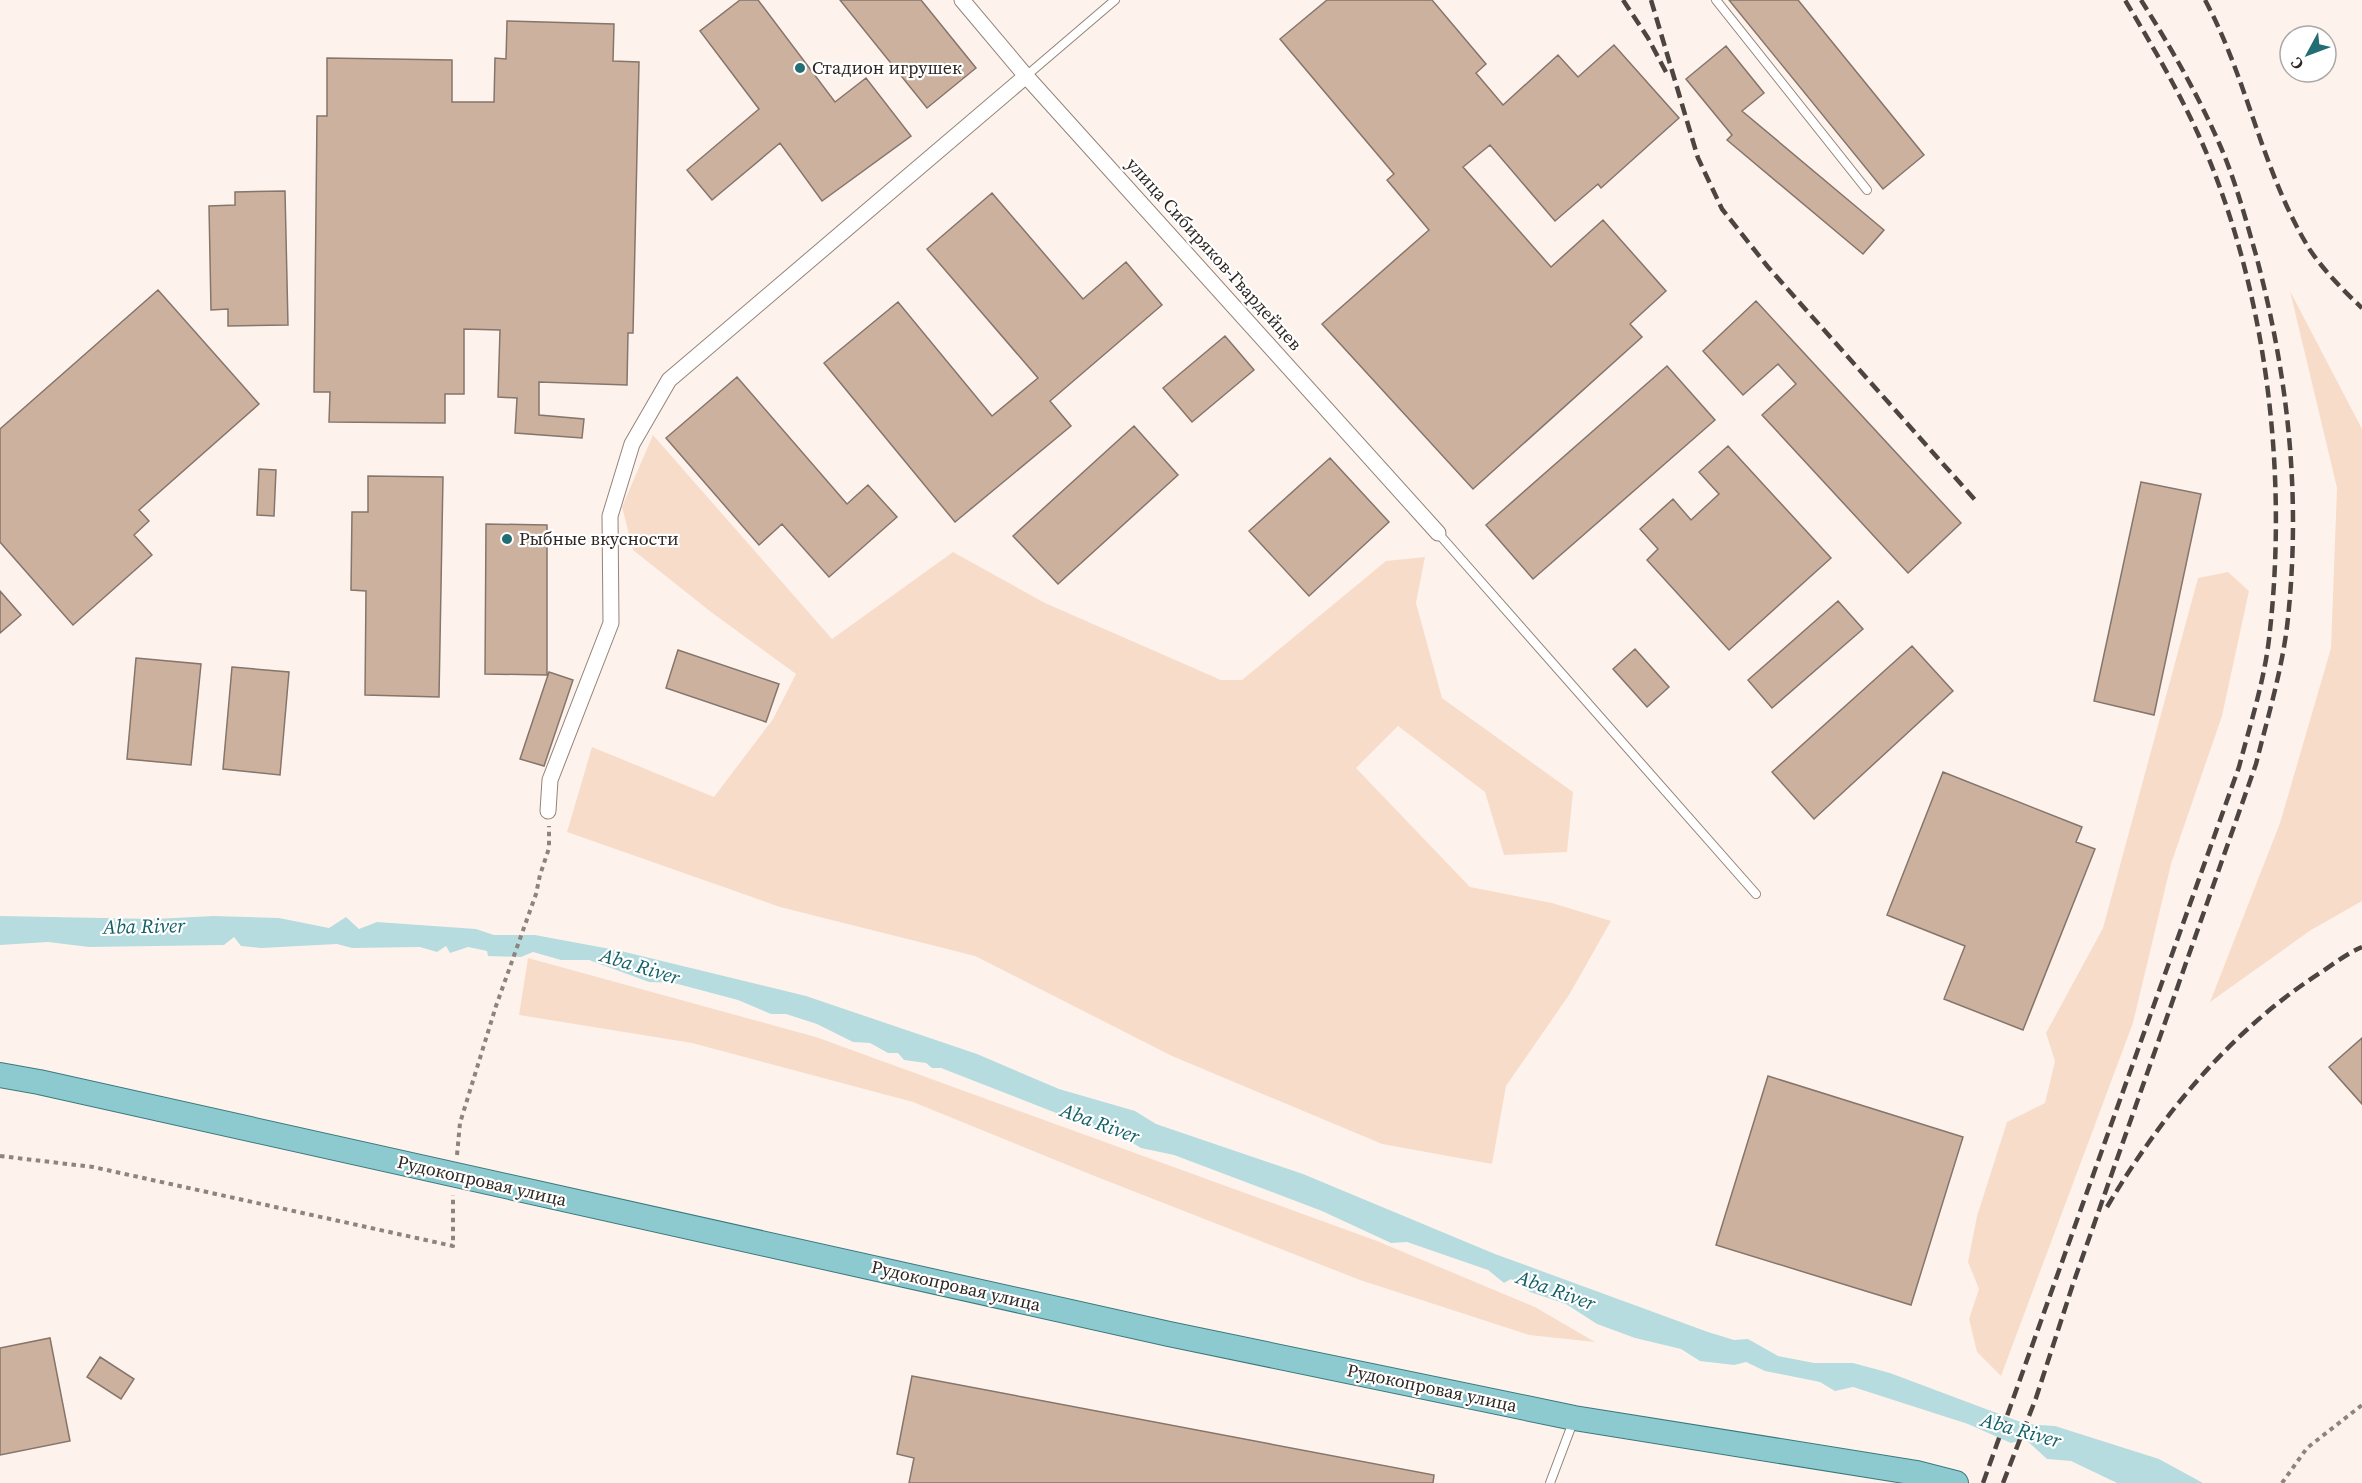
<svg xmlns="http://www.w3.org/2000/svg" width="2362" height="1483" viewBox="0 0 2362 1483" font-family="'Source Serif 4',serif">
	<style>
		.green { fill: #f8dcca }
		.water { fill: #b6dce0 }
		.building { fill: #cdb19f; stroke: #85756b; stroke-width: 1.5 }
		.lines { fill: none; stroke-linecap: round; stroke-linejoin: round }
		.service-casing { stroke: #938378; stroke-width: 10 }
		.minor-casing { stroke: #938378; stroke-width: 17 }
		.primary-casing { stroke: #3a7a7e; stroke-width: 26 }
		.path { stroke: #8c847e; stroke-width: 4; stroke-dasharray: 4.5 4.5; stroke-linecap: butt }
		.service { stroke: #fff; stroke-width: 8 }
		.minor { stroke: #fff; stroke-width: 15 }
		.primary { stroke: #8dcad0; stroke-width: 24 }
		.rail { stroke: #4d4541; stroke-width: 4.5; stroke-dasharray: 12 6; stroke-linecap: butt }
		.poi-dot { fill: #236e75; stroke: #fff; stroke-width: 2 }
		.labels { text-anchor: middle; stroke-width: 4.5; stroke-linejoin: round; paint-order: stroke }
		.poi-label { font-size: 18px; fill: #2d2622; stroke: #fff; text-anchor: start }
		.street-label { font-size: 18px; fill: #2d2622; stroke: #fff }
		.water-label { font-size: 20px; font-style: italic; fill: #115f65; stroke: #fff }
	</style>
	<rect width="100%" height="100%" fill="#fef3ec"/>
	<path class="green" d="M2290,291L2362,429V901L2311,930L2210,1002L2280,823L2331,648L2337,488Z
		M653,435L832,639L953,552L1045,603L1221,680H1242L1386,561L1425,557L1416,603L1442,698L1573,792L1567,852L1504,855L1485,792L1398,726L1356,768L1470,887L1552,903L1611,921L1569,995L1506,1086L1492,1164L1382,1144L1172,1056L975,956L780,907L567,832L592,747L714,797L773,719L796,674L711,612L633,550L622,507Z
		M2228,572L2249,591L2222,716L2171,864L2133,1023L2001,1376L1977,1352L1969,1319L1979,1289L1968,1262L1977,1216L2007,1122L2045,1103L2055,1061L2046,1033L2103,928L2198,578Z
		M528,958L816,1037L1377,1241L1535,1307L1595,1342L1529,1335L1360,1280L1092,1175L913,1102L692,1043L519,1015Z"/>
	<path class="water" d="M0,916L155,919L213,916L279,918L329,928L346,917L359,929L377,922L476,929L494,935H535L621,951L806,996L977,1054L1059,1089L1135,1111L1156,1124L1303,1174L1495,1254L1708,1332L1734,1340L1748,1339L1778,1356L1814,1363H1853L1890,1373L2026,1424L2055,1426L2159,1459L2203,1483H2117L2071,1461L2047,1459L2025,1439L2011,1443L1968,1424L1853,1387L1835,1391L1820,1382L1765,1371L1746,1362L1734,1365L1700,1361L1681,1349L1635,1338L1597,1324L1566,1304L1530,1292L1511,1279L1504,1283L1488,1270L1407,1242L1391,1243L1322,1211L1174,1155L1141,1148L1113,1131L1097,1129L941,1068H932L926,1063L904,1060L898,1053H888L870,1043L853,1042L817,1024L786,1014H771L738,1000L674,983L649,982L589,960H561L533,952L521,957L488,956L487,951L468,947L450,953L446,946L437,952L420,947L352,948L337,944L261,948L241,946L234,937L224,945L89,947L48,942L0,945Z"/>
	<path class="building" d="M740,0H758L835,102L866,78L911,136L822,201L780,143L712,200L687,170L759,109L700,31Z
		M840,0H921L976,68L927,108Z
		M1327,0H1432L1486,64L1476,73L1503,105L1558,55L1578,77L1614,45L1679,118L1601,188L1598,184L1555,221L1490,145L1463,167L1551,267L1603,220L1666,291L1630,324L1642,337L1473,489L1322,324L1429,230L1387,180L1394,174L1280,39Z
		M1729,0H1798L1924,155L1883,189Z
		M507,21L614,24L613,61L639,62L633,333H628L627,385L539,382V415L584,419L582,438L515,433L517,398L498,397L500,330L464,329V394H445V423L329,422L330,392H314L317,116H327V58L452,60V102H494L495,58L506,59Z
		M1726,46L1764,93L1742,111L1884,230L1863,254L1727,140L1732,135L1686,79Z
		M285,191L288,325L228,326V309L211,310L209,206L235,205V192Z
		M992,193L1083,299L1126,262L1162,305L1050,401L1071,426L955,522L824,363L898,302L992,416L1038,378L927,249Z
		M158,290L259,404L139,510L149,521L134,535L152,555L73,625L0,542V429Z
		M1756,301L1961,523L1908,573L1762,415L1796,384L1778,364L1743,395L1703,351Z
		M1225,336L1254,370L1192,422L1163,388Z
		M1667,366L1715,420L1533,579L1486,525Z
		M737,377L847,504L868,485L897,517L829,577L782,524L759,545L666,438Z
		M1134,426L1178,475L1058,584L1013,536Z
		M1728,446L1831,558L1729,650L1647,560L1658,549L1640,529L1673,499L1691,520L1719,494L1699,472Z
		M1330,458L1389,522L1309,596L1249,531Z
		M259,469L276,470L274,516L257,515Z
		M368,476L443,477L439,697L365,695L366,591L351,590L352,512H368Z
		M2141,482L2201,494L2154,715L2094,701Z
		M486,524L547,525V675L485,674Z
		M0,591L21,615L0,633Z
		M1838,601L1863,629L1772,708L1748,680Z
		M1912,646L1953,691L1814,819L1772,772Z
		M1635,649L1669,687L1647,707L1613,669Z
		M678,650L779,684L766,722L666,688Z
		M136,658L201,664L191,765L127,759Z
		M232,667L289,672L280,775L223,769Z
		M549,672L573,680L544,766L520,759Z
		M1943,772L2082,827L2076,842L2095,849L2023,1030L1944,999L1965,946L1887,915Z
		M2362,1038V1104L2329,1067Z
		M1768,1076L1963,1137L1911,1305L1716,1245Z
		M50,1338L70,1441L0,1455V1348Z
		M100,1357L134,1379L121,1399L87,1377Z
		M912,1376L1434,1475L1433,1483H909L914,1458L897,1454Z"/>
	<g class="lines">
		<defs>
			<path id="service" d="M1716,0L1867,190
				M1026,76L1115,0
				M1438,533L1756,894
				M1550,1483L1573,1422"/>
			<path id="minor" d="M962,0L1026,76L1438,533
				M548,811L550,780L611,623L610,516L632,444L669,380L1026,76"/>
			<path id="primary" d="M0,1075L39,1082L1169,1334L1574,1418L1917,1473L1956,1483"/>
		</defs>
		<use href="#service" class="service-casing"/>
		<use href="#minor" class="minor-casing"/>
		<use href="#primary" class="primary-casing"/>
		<path class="path" d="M457,1155L460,1123L496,1006L536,894L540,875L549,848V826
			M0,1156L93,1167L453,1246V1195
			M2282,1483L2307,1448L2362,1405"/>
		<use href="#service" class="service"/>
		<use href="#minor" class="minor"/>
		<use href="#primary" class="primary"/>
		<path class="rail" d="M1623,0L1648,38L1667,74
			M1651,0L1698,158L1722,209L1768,267L1976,501
			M2205,0C2248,80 2262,172 2310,250C2325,272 2343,290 2362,308
			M2107,1207C2162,1114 2232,1029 2323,971C2336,962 2348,953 2362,947
			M1983,1483L2239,767C2250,725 2264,682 2269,639C2287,487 2270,320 2216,177C2193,115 2159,57 2125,0
			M2003,1483L2036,1398L2073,1284L2256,764C2268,716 2283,667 2288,618C2301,493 2288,376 2256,255C2245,217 2235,179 2219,143C2197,93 2170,46 2141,0"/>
	</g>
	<g class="poi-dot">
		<circle cx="800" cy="68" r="6"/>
		<circle cx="507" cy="539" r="6"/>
	</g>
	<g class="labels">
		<g class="poi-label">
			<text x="812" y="74">Стадион игрушек</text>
			<text x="519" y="545">Рыбные вкусности</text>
		</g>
		<g class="street-label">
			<text transform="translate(1214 254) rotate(48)" y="6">улица Сибиряков-Гвардейцев</text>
			<text transform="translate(482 1181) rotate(13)" y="6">Рудокопровая улица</text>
			<text transform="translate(956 1286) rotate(13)" y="6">Рудокопровая улица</text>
			<text transform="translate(1432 1388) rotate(12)" y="6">Рудокопровая улица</text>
		</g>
		<g class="water-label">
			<text transform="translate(144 926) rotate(-1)" y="7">Aba River</text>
			<text transform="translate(640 966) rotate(17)" y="7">Aba River</text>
			<text transform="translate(1100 1123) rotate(20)" y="7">Aba River</text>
			<text transform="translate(1556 1290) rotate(20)" y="7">Aba River</text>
			<text transform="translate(2021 1430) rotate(16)" y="7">Aba River</text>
		</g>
	</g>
	<g transform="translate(2308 54) rotate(229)"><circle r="28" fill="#ffffff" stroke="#aba8a7" stroke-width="1.5"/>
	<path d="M0-4.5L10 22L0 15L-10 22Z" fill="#236e75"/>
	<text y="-9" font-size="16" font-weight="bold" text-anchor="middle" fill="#2d2622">С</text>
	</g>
</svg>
